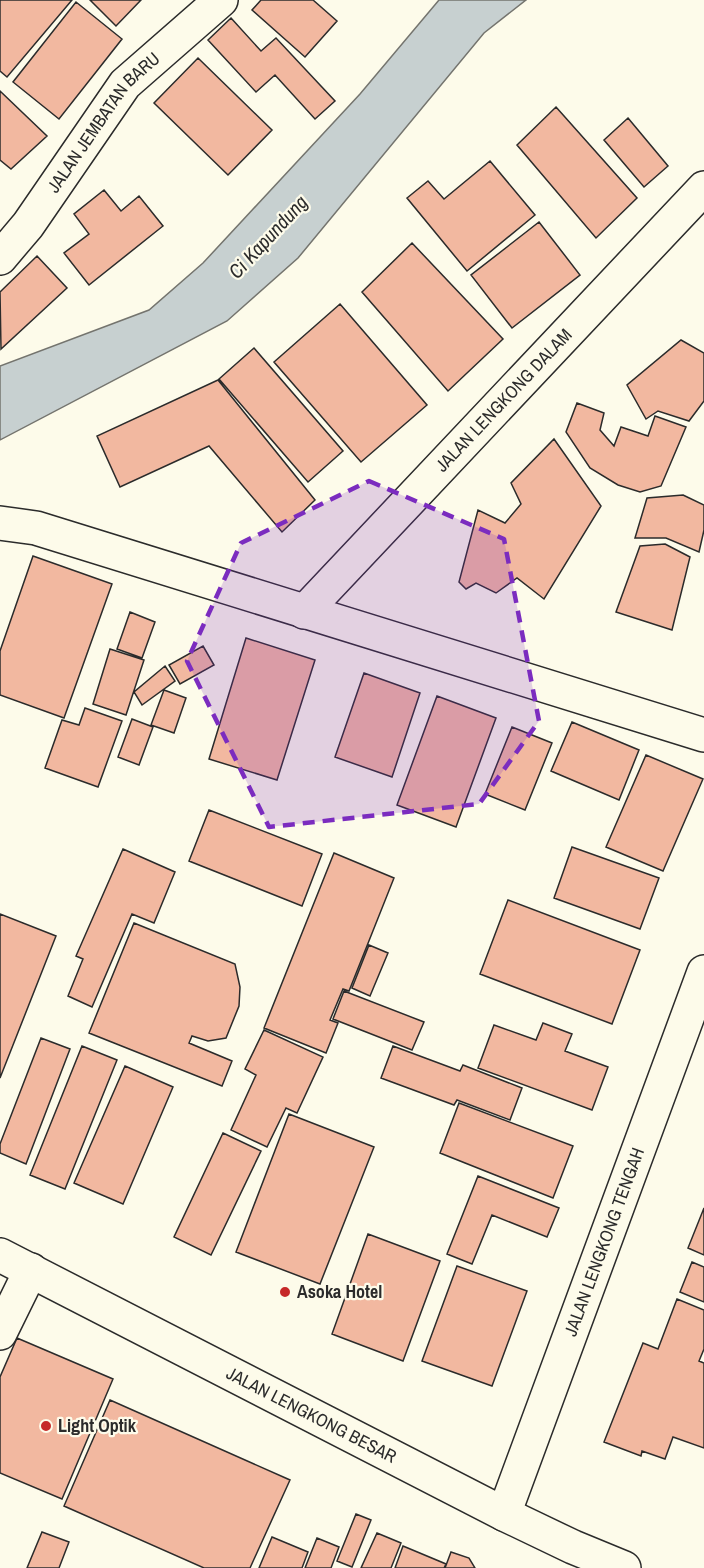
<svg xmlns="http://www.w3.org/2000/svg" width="704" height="1568" viewBox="0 0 704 1568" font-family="'Archivo Narrow',sans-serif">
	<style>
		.water { fill: #c7d0d0; stroke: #74746e; stroke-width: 1.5 }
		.building { fill: #f2b8a0; stroke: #2b2b2b; stroke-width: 1.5 }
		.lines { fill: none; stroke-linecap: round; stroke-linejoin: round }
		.minor-casing { stroke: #2b2b2b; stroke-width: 36 }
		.tertiary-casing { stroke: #2b2b2b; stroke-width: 36 }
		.minor { stroke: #fdfbea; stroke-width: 33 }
		.tertiary { stroke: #fdfbea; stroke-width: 33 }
		.marked { fill: #7b2cbf; fill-opacity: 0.2; stroke: #7b2cbf; stroke-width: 4.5; stroke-dasharray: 12 8; stroke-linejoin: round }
		.poi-dot { fill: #c62828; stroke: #fdfbea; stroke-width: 2 }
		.labels { text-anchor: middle; stroke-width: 4.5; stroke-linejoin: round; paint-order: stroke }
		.street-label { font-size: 18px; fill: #2b2b2b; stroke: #fdfbea }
		.poi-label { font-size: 18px; font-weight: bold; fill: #2b2b2b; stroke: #fdfbea; text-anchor: start }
		.water-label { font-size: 20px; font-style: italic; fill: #2b2b2b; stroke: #fdfbea }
	</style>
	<rect width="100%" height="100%" fill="#fdfbea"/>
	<path class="water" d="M439,0H526L484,33L298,258L227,321L0,440V366L149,310L203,263L360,94Z"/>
	<path class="building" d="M0,0H72L7,77L0,71Z
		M90,0H141L116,26Z
		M261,0H313L337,21L305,57L252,10Z
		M76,2L122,39L59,119L13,82Z
		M231,18L261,51L276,38L335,101L315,119L275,75L256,92L208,40Z
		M198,58L272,130L228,175L154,103Z
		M0,91L47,136L11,169L0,160Z
		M556,107L637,198L596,238L517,145Z
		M628,118L668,166L644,187L604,140Z
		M490,161L535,215L467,271L407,198L428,181L444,199Z
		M104,190L121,211L139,196L163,226L89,285L64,253L89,234L74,214Z
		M539,222L580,275L512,328L471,275Z
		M412,243L503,339L448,391L362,292Z
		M37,256L67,288L1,349L0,292Z
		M340,304L427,405L361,462L274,362Z
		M681,340L704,353V401L689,421L658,411L646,419L627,385Z
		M254,348L343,451L308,482L219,379Z
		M218,380L315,500L282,532L209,446L120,487L97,436Z
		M577,403L604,413L600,430L614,446L621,427L648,436L655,416L686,427L661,486L640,492L618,485L590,468L566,432Z
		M554,439L601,506L544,599L517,578L496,593L476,583L466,589L459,582L478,510L505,523L521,504L511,483Z
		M683,495L704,505V530L699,552L666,538H635L647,498Z
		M665,544L690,557L672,630L616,612L640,546Z
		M33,556L112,584L64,718L0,695V651Z
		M130,612L155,622L142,658L117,649Z
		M246,638L315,660L277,780L209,759Z
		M203,646L214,665L180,684L169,665Z
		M110,649L144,660L126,715L93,704Z
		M165,666L175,681L142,705L134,692Z
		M364,673L420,693L392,777L335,757Z
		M164,690L186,698L174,733L151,725Z
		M437,696L496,718L456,827L397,805Z
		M85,708L122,721L98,787L45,768L62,720L79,725Z
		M132,719L153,727L139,765L118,757Z
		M572,722L639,750L619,800L551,771Z
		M512,727L552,743L525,810L485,794Z
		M646,755L703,779L663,871L606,847Z
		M209,810L322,854L302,906L189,861Z
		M572,847L659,878L640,929L554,898Z
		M123,849L175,872L154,923L132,914L92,1007L68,996L83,959L76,956Z
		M334,853L394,878L349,991L343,989L330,1020L338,1023L326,1053L264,1028Z
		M508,900L640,950L612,1024L480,974Z
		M0,914L56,936L0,1078Z
		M134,923L235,964L240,987L239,1006L226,1038L208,1041L192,1036L189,1043L232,1061L222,1086L89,1033Z
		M369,945L388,953L370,996L352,988Z
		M344,991L424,1022L412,1050L333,1019Z
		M543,1023L572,1034L565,1051L608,1067L592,1110L478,1068L494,1025L536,1040Z
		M264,1030L323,1057L297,1113L286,1108L267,1147L231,1130L256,1075L245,1069Z
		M41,1038L70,1049L26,1164L0,1153V1144Z
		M82,1046L117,1060L65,1189L30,1175Z
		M393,1046L460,1071L463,1065L522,1088L510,1120L457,1100L454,1105L381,1078Z
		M125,1066L173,1087L123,1204L74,1183Z
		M459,1103L573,1146L553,1198L440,1153Z
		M289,1114L374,1147L320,1284L236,1252Z
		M223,1133L261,1151L211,1255L174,1237Z
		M478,1176L559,1208L547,1237L492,1215L472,1264L447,1254Z
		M704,1208V1255L688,1248Z
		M368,1234L440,1261L403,1361L332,1334Z
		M692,1262L704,1267V1302L680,1292Z
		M457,1266L527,1291L492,1386L422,1361Z
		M677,1299L704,1310V1349L699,1361L704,1363V1448L673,1437L665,1459L642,1451L641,1456L604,1442L643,1343L658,1349Z
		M17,1338L113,1379L62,1499L0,1473V1377Z
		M110,1400L290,1480L250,1568H204L64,1506Z
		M356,1514L371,1520L352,1567L337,1561Z
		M42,1532L69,1542L59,1568H27Z
		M377,1533L401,1543L391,1568H361Z
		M272,1537L308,1552L302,1568H259Z
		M317,1538L339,1547L331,1568H305Z
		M403,1546L446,1564L444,1568H395Z
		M451,1552L469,1558L475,1568H445Z"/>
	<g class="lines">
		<defs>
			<g id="minor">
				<path id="s1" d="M0,258L28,225L125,84L221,0"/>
				<path d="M0,523L36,528L704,735"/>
				<path id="s2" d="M304,612L704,188"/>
				<path d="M0,1333L31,1270"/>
				<path id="s3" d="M504,1514L704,972"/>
			</g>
			<g id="tertiary">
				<path id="s4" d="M0,1255L504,1514L573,1547L624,1568"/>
			</g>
		</defs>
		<use href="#minor" class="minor-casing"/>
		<use href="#tertiary" class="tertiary-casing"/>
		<use href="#minor" class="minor"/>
		<use href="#tertiary" class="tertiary"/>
	</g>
	<path class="marked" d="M369,481L504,539L539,721L479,804L269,827L187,661L241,543Z"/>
	<g class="poi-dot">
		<circle cx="285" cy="1292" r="6"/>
		<circle cx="46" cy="1426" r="6"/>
	</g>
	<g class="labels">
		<g class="street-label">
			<text dy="6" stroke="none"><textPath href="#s1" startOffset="171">JALAN JEMBATAN BARU</textPath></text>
			<text dy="6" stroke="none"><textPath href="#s2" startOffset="291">JALAN LENGKONG DALAM</textPath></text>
			<text dy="6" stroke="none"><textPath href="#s3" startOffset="290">JALAN LENGKONG TENGAH</textPath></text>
			<text dy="6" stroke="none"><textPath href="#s4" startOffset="350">JALAN LENGKONG BESAR</textPath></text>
		</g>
		<g class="poi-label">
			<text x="297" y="1298">Asoka Hotel</text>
			<text x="58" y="1432">Light Optik</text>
		</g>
		<g class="water-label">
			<text transform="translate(268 237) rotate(-47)" y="7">Ci Kapundung</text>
		</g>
	</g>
</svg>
